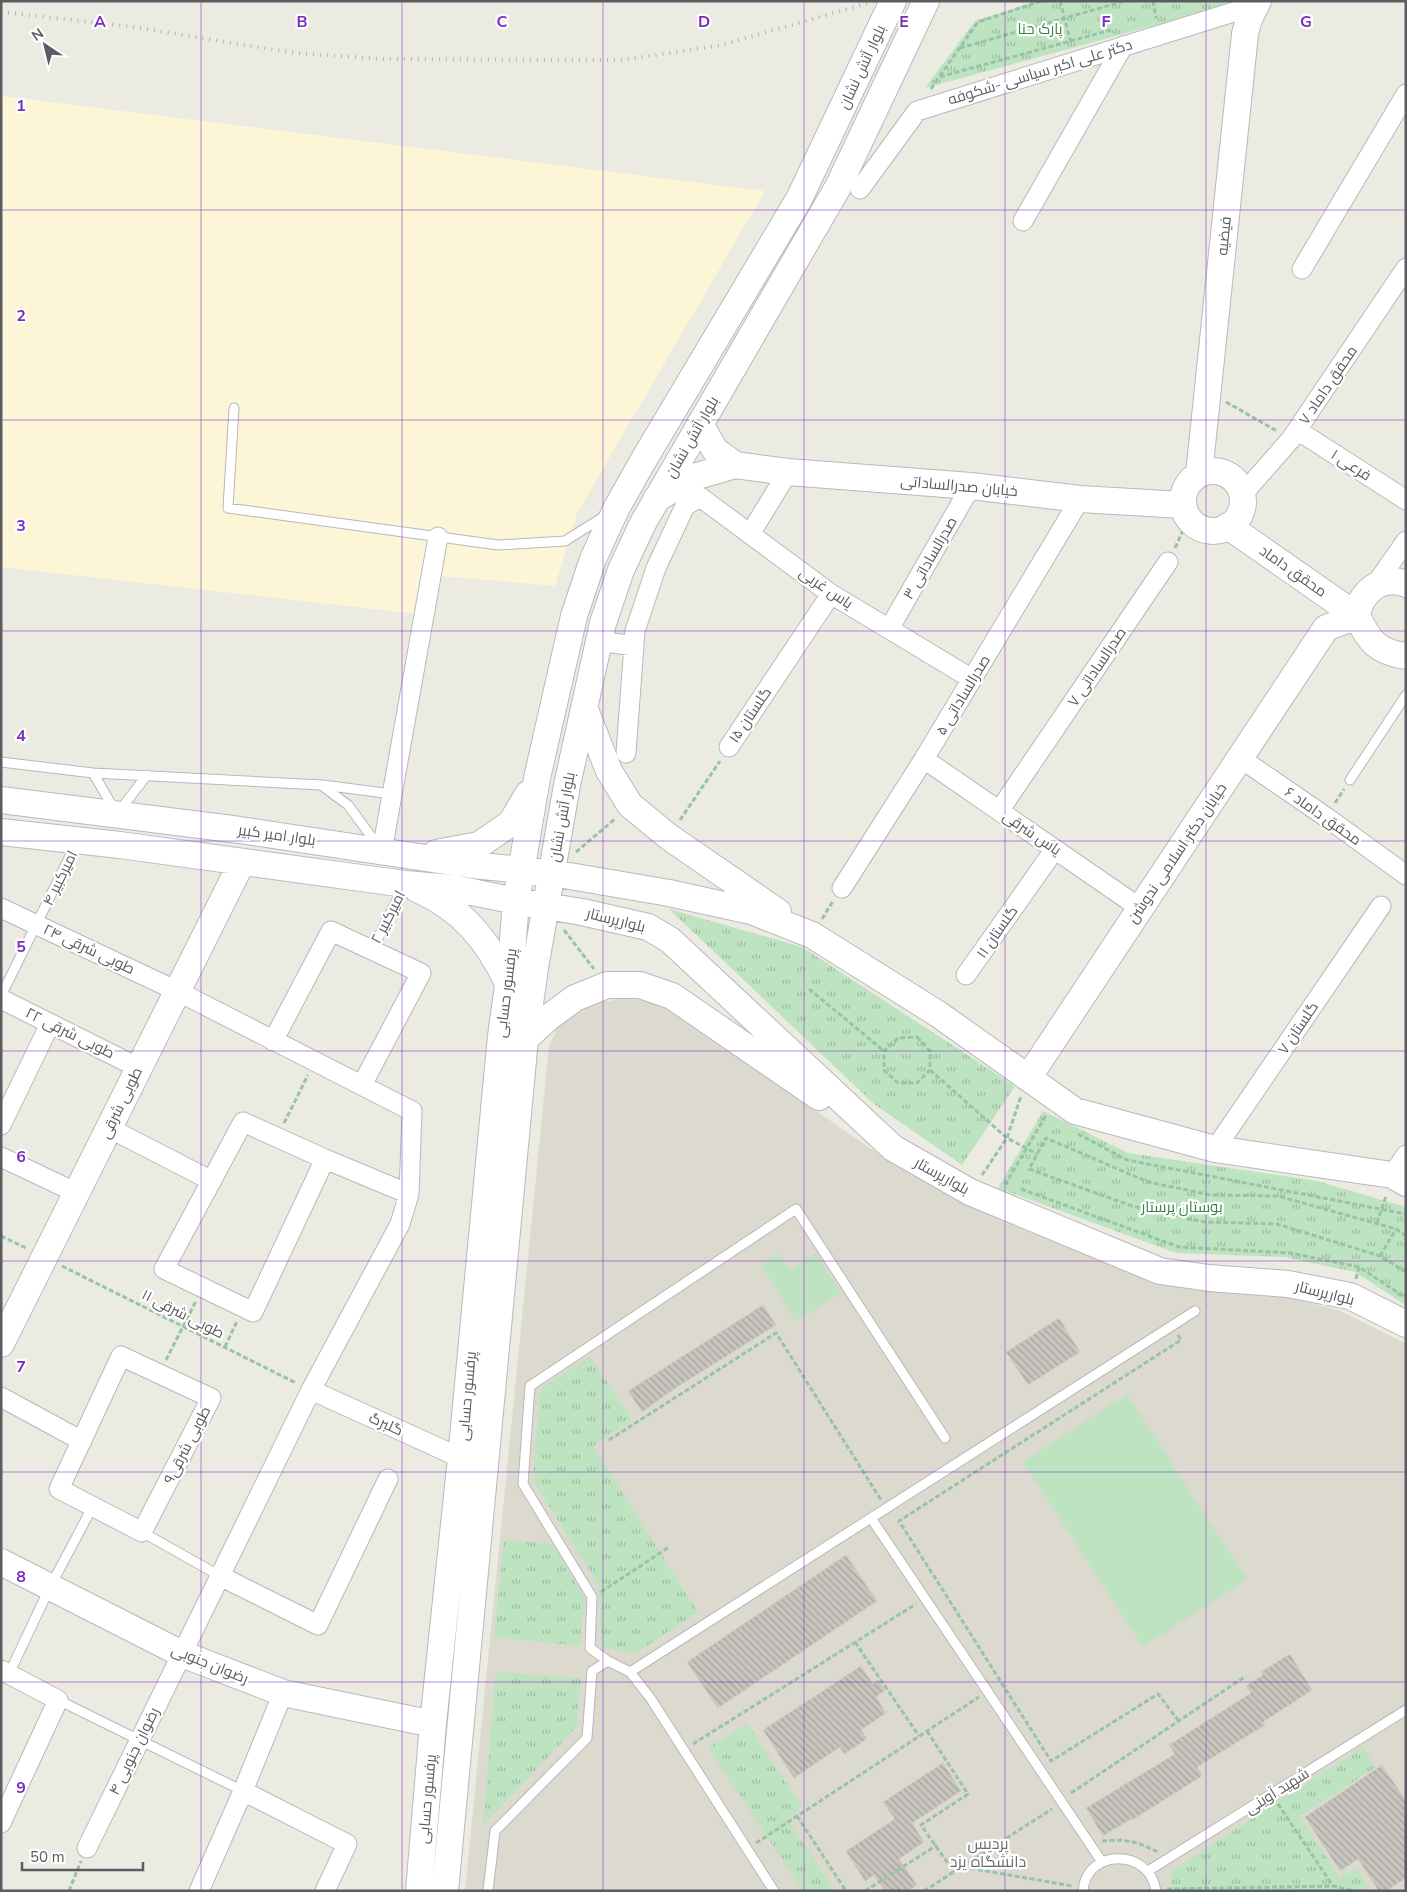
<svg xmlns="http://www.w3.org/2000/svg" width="1407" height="1892" viewBox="0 0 1407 1892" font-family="'Nunito Sans',Cairo,sans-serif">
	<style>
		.commercial { fill: #fcf6d6 }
		.education { fill: #dcdacf }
		.grass { fill: url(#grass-tufts) }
		.garden { fill: #bee3c1 }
		.building { fill: url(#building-back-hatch); stroke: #d0cdc0 }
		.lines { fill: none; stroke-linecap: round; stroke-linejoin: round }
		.lane-casing { stroke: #b7b8bd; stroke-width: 11 }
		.street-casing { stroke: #b7b8bd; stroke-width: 21 }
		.secondary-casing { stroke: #b7b9bf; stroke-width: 28 }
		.path { stroke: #98c3a8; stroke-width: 3; stroke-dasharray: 5 2.5; stroke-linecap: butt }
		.lane { stroke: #fff; stroke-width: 9 }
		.street { stroke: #fff; stroke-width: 19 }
		.secondary { stroke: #fff; stroke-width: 26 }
		.rail { stroke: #b2b3b3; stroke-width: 4; stroke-dasharray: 1 6; stroke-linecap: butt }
		.grid { fill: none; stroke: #7b2cbf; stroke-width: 1; stroke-opacity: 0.55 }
		.labels { text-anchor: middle; stroke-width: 4.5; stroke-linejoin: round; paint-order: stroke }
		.park-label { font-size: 15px; fill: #388242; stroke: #fff }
		.street-label { font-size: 15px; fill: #5a5c61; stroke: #fff }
		.neighbourhood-label { font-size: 16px; fill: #6b6e73; stroke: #fff }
		.grid-label { font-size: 16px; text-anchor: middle; font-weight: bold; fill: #7b2cbf; stroke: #fff; stroke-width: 4.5; stroke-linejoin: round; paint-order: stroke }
	</style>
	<defs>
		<pattern id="grass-tufts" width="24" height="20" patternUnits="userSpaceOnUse" patternTransform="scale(1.25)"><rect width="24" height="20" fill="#bee3c1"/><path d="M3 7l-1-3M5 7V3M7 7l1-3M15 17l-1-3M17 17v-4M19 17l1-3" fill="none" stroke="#9dbba0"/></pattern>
		<pattern id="building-back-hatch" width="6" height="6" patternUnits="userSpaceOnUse" patternTransform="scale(1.25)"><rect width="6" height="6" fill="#c8c4be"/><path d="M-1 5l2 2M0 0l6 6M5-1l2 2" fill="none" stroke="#a5a29e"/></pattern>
	</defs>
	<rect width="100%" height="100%" fill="#ecebe1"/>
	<path class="commercial" d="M1,96L765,191L577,513L555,586L421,574L418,614L1,567Z"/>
	<path class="education" d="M620,999L650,1000L675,1013L874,1151L1016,1226L1095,1256L1278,1295L1338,1310L1406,1344V1891H465L549,1047L559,1024L577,1011L598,1003Z"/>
	<path class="grass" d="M1037,1H1226L1219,8L925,88L975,21Z
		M669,909L802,947L1015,1086L962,1165L874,1104Z
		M1043,1111L1128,1153L1317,1181L1406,1207V1305L1355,1272L1284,1257L1176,1253L998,1188Z
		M590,1356L632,1420L593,1446L698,1612L635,1654L601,1646L599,1586L533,1480L540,1389Z
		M504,1540L553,1544L585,1599L580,1646L494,1637Z
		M496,1672L581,1678L577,1727L483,1825Z
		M747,1723L802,1806L789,1821L835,1891H803L708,1748Z
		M1363,1747L1376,1767L1300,1816L1340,1878L1356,1868L1371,1891H1172L1171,1871Z"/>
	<path class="garden" d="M779,1253L790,1270L816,1253L841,1293L796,1321L760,1264Z
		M1127,1394L1247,1579L1143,1647L1023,1462Z"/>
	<path class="building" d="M763,1305L776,1325L677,1387L642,1412L628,1391Z
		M1059,1318L1080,1352L1028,1385L1006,1352Z
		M846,1555L877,1601L718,1708L687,1662Z
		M1290,1654L1312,1690L1263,1722L1265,1725L1197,1767L1202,1776L1132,1820L1131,1819L1103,1836L1086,1808L1175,1754L1169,1745L1251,1693L1246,1686L1263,1675L1261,1672Z
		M861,1666L873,1684L878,1680L885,1690L876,1697L886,1713L861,1730L867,1739L844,1754L840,1747L794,1778L763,1730Z
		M943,1763L961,1791L912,1823L924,1842L899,1859L917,1885L908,1891H885L874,1875L865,1881L846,1851L895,1819L883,1802Z
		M1382,1765L1406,1801V1878L1386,1891H1379L1358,1859L1340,1871L1305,1817Z"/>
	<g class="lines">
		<defs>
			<path id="lane" d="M234,408L228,508L498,545L565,541L605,516
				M1,762L93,773L117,814L147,775
				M93,773L321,785L348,805L379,847
				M1350,780L1406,695
				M323,785L392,794
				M372,950L404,886
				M1,996L76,844
				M871,1518L1102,1862
				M142,1532L220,1576
				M608,1661L590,1648L592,1597L523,1484L530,1386L796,1209L945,1438
				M630,1672L1195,1311
				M9,1674L50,1587L93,1506
				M58,1700L243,1791
				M1148,1871L1406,1710
				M488,1891L495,1831L587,1738L592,1671L608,1661L630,1672L651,1699L774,1891
				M1083,1891C1086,1848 1150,1848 1156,1891"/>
			<path id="street" d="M860,189L917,111L1256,5
				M1023,221L1123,46
				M1302,269L1406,94
				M1297,430L1406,500
				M1242,495L1291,439L1406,268
				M750,534L788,472
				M1376,584L1406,541
				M889,629L971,486
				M599,641L634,646
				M729,747L831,594
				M626,753L635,631L656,568L685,506L700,497L831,594L972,679
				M1240,758L1326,817L1406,875
				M924,759L1140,908
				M999,811L1168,562
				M382,851L438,537
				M842,888L924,759L1080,499
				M1,908L177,991L412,1111L409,1194L400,1224L311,1390L87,1848
				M966,975L1055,849
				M1,999L139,1068
				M273,1041L331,931L421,973L362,1085
				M243,1122L325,1159L253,1312L164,1269Z
				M1,1125L50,1024
				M109,1128L212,1181
				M1215,1149L1381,906
				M1,1157L77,1193
				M325,1159L409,1194
				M1392,1175L1406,1155
				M121,1356L211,1398L142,1532L59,1489Z
				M311,1390L461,1458
				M1,1397L82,1441
				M220,1576L318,1625L388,1479
				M1,1670L58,1700L1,1823
				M243,1791L347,1844L325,1891
				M199,1891L243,1791L283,1693"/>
			<path id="secondary" d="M700,424L715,450L735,465
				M1183 501a30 30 0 1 1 60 0a30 30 0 1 1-60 0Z
				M1199,474L1245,34L1249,19L1258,1
				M656,499L694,477L735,465L788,472L971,486L1080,499L1183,505
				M1228,526L1357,616
				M1406,584C1381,574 1360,593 1357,616C1369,641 1377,652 1406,656
				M584,707L609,771L630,805L669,837L778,912
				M1,800L240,830L472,865L552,873L669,893L751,911L812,935L938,1014L1075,1111L1215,1149L1392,1175L1406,1183
				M1,832L120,845L405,884L452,888L516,901L582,912L648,927L670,940L893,1148L970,1192L1160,1271L1209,1278L1288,1284L1350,1296L1406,1324
				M436,853L479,845L511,823L528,794
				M417,889C463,909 487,940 508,983
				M525,1039L549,1017L575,998L607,985H640L672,996L819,1097
				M1028,1078L1326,628L1357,616
				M1,1344L242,862
				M1,1562L182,1654L283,1693L433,1724
				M419,1891L433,1724L461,1458L501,1036L511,964L516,901L537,778L574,616L593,559L616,509L643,461L799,199L893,1
				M445,1891L525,1039L535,968L567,785L603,623L621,570L643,523L838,187L926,1"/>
		</defs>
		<use href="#lane" class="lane-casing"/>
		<use href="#street" class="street-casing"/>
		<use href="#secondary" class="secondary-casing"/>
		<path class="path" d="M1041,1L978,22L939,77L1111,30
			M1060,1L1071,43
			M1153,1L1156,18
			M960,48L1125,1
			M931,89L939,77
			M1226,402L1277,431
			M1175,548L1186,524
			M1335,803L1344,789
			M680,820L720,761
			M576,852L615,819
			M822,919L833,901
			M564,930L594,969
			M809,989L884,1051
			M917,1037L930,1051V1070L917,1083H898L884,1070V1051L898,1038Z
			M930,1070L1007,1138L1037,1154
			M284,1123L308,1075
			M1078,1134L1127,1160L1406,1214
			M982,1175L1007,1138L1021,1096
			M1008,1184L1006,1183L1045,1117L1048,1119
			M1021,1189L1179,1247L1290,1253L1359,1267L1406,1298
			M1377,1223L1386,1196
			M1,1236L28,1249
			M1406,1236L1396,1229L1278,1196L1211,1195L1148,1182L1046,1138L1029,1169L1132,1206L1204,1222L1277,1224L1380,1256L1406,1272
			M1380,1256L1396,1229
			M62,1266L296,1383
			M1356,1279L1359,1267
			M1178,1335L1181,1340L899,1521L1051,1761L1158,1694L1178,1720
			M225,1347L237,1321
			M166,1360L196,1301
			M609,1440L776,1333L881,1500
			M601,1592L669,1547
			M855,1642L919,1736
			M927,1731L968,1794L921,1825L954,1872
			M693,1744L916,1604
			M1071,1793L1246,1676
			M1278,1804L1333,1886
			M797,1816L846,1891
			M1102,1841L1121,1840L1138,1843L1158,1852
			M756,1843L979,1697
			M963,1867L1072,1886
			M1167,1889L1334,1886L1353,1891
			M69,1891L81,1861
			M865,1891L937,1845
			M924,1891L1052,1809"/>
		<use href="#lane" class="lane"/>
		<use href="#street" class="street"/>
		<use href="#secondary" class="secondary"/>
		<path class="rail" d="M1,12L126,26L296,53L382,59L623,60L722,45L875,1"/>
	</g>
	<path class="grid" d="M201,1V1891M402,1V1891M603,1V1891M804,1V1891M1005,1V1891M1206,1V1891M1,210H1406M1,420H1406M1,631H1406M1,841H1406M1,1051H1406M1,1261H1406M1,1472H1406M1,1682H1406"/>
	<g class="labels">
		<g class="park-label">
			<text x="1040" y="34">پارک حنا</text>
			<text x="1182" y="1212">بوستان پرستار</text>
		</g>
		<g class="street-label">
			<text transform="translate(862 67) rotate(-65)" y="5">بلوار آتش نشان</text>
			<text transform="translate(1040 72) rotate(-17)" y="5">دکتر علی اکبر سیاسی -شکوفه</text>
			<text transform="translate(1224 236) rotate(-84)" y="5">فیضیه</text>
			<text transform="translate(1328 385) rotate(-56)" y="5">محقق داماد ۷</text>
			<text transform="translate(692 437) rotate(-60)" y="5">بلوار آتش نشان</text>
			<text transform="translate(1351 465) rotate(33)" y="5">فرعی ۱</text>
			<text transform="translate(959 486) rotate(5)" y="5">خیابان صدرالساداتی</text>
			<text transform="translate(930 558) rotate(-60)" y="5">صدرالساداتی ۳</text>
			<text transform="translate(1293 571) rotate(35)" y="5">محقق داماد</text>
			<text transform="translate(826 588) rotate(34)" y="5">یاس غربی</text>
			<text transform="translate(1097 667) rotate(-56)" y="5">صدرالساداتی ۷</text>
			<text transform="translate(963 695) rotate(-59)" y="5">صدرالساداتی ۵</text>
			<text transform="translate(750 715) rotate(-56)" y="5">گلستان ۱۵</text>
			<text transform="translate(1323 816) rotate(35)" y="5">محقق داماد ۶</text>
			<text transform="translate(562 817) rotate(-80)" y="5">بلوار آتش نشان</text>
			<text transform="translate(1032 833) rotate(34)" y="5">یاس شرقی</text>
			<text transform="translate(277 835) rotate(8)" y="5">بلوار امیر کبیر</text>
			<text transform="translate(1177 853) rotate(-56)" y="5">خيابان دکتر اسلامی ندوشن</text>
			<text transform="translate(60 878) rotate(-64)" y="5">امیرکبیر ۴</text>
			<text transform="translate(388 917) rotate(-63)" y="5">امیرکبیر ۲</text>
			<text transform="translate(616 920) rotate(14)" y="5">بلوارپرستار</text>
			<text transform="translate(997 932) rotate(-55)" y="5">گلستان ۱۱</text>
			<text transform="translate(89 949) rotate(25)" y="5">طوبی شرقی ۲۴</text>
			<text transform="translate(506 993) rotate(-83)" y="5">پرفسور حسابی</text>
			<text transform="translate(1298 1028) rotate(-56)" y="5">گلستان ۷</text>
			<text transform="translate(70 1033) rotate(26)" y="5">طوبی شرقی ۲۲</text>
			<text transform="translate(121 1103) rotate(-64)" y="5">طوبی شرقی</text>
			<text transform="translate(942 1176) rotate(29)" y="5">بلوارپرستار</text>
			<text transform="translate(1325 1293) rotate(14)" y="5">بلوارپرستار</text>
			<text transform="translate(183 1314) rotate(27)" y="5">طوبی شرقی ۱۱</text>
			<text transform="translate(467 1396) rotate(-85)" y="5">پرفسور حسابی</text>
			<text transform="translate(386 1424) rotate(24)" y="5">گلبرگ</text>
			<text transform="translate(187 1445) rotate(-63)" y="5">طوبی شرقی۹</text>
			<text transform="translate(210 1664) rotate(22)" y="5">رضوان جنوبی</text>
			<text transform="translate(134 1751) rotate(-64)" y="5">رضوان جنوبی ۴</text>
			<text transform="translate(1277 1791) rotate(-32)" y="5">شهید آوینی</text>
			<text transform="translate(427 1799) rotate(-85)" y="5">پرفسور حسابی</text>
		</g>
		<g class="neighbourhood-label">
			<text x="988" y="1849">پردیس<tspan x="988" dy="18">دانشگاه یزد</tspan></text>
		</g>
	</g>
	<g class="grid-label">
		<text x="100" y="27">A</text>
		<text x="302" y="27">B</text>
		<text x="502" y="27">C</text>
		<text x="704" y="27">D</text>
		<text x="904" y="27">E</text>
		<text x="1106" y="27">F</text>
		<text x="1306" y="27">G</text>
		<text x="21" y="111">1</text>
		<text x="21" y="321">2</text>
		<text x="21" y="531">3</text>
		<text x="21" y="741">4</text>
		<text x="21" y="952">5</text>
		<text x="21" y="1162">6</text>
		<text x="21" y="1372">7</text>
		<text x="21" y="1582">8</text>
		<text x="21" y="1793">9</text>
	</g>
	<rect width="1407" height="1892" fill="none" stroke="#5a5c61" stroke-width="5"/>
	<g transform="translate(45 45) rotate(325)" stroke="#ffffff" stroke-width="4" paint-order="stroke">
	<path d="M0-4L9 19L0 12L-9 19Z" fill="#5a5c61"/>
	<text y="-8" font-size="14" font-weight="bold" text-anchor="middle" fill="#5a5c61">N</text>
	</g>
	<path d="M22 1862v8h121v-8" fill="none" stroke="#5a5c61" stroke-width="2.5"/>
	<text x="30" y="1862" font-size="15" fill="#5a5c61" stroke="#ffffff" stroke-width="4" paint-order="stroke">50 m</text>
</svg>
